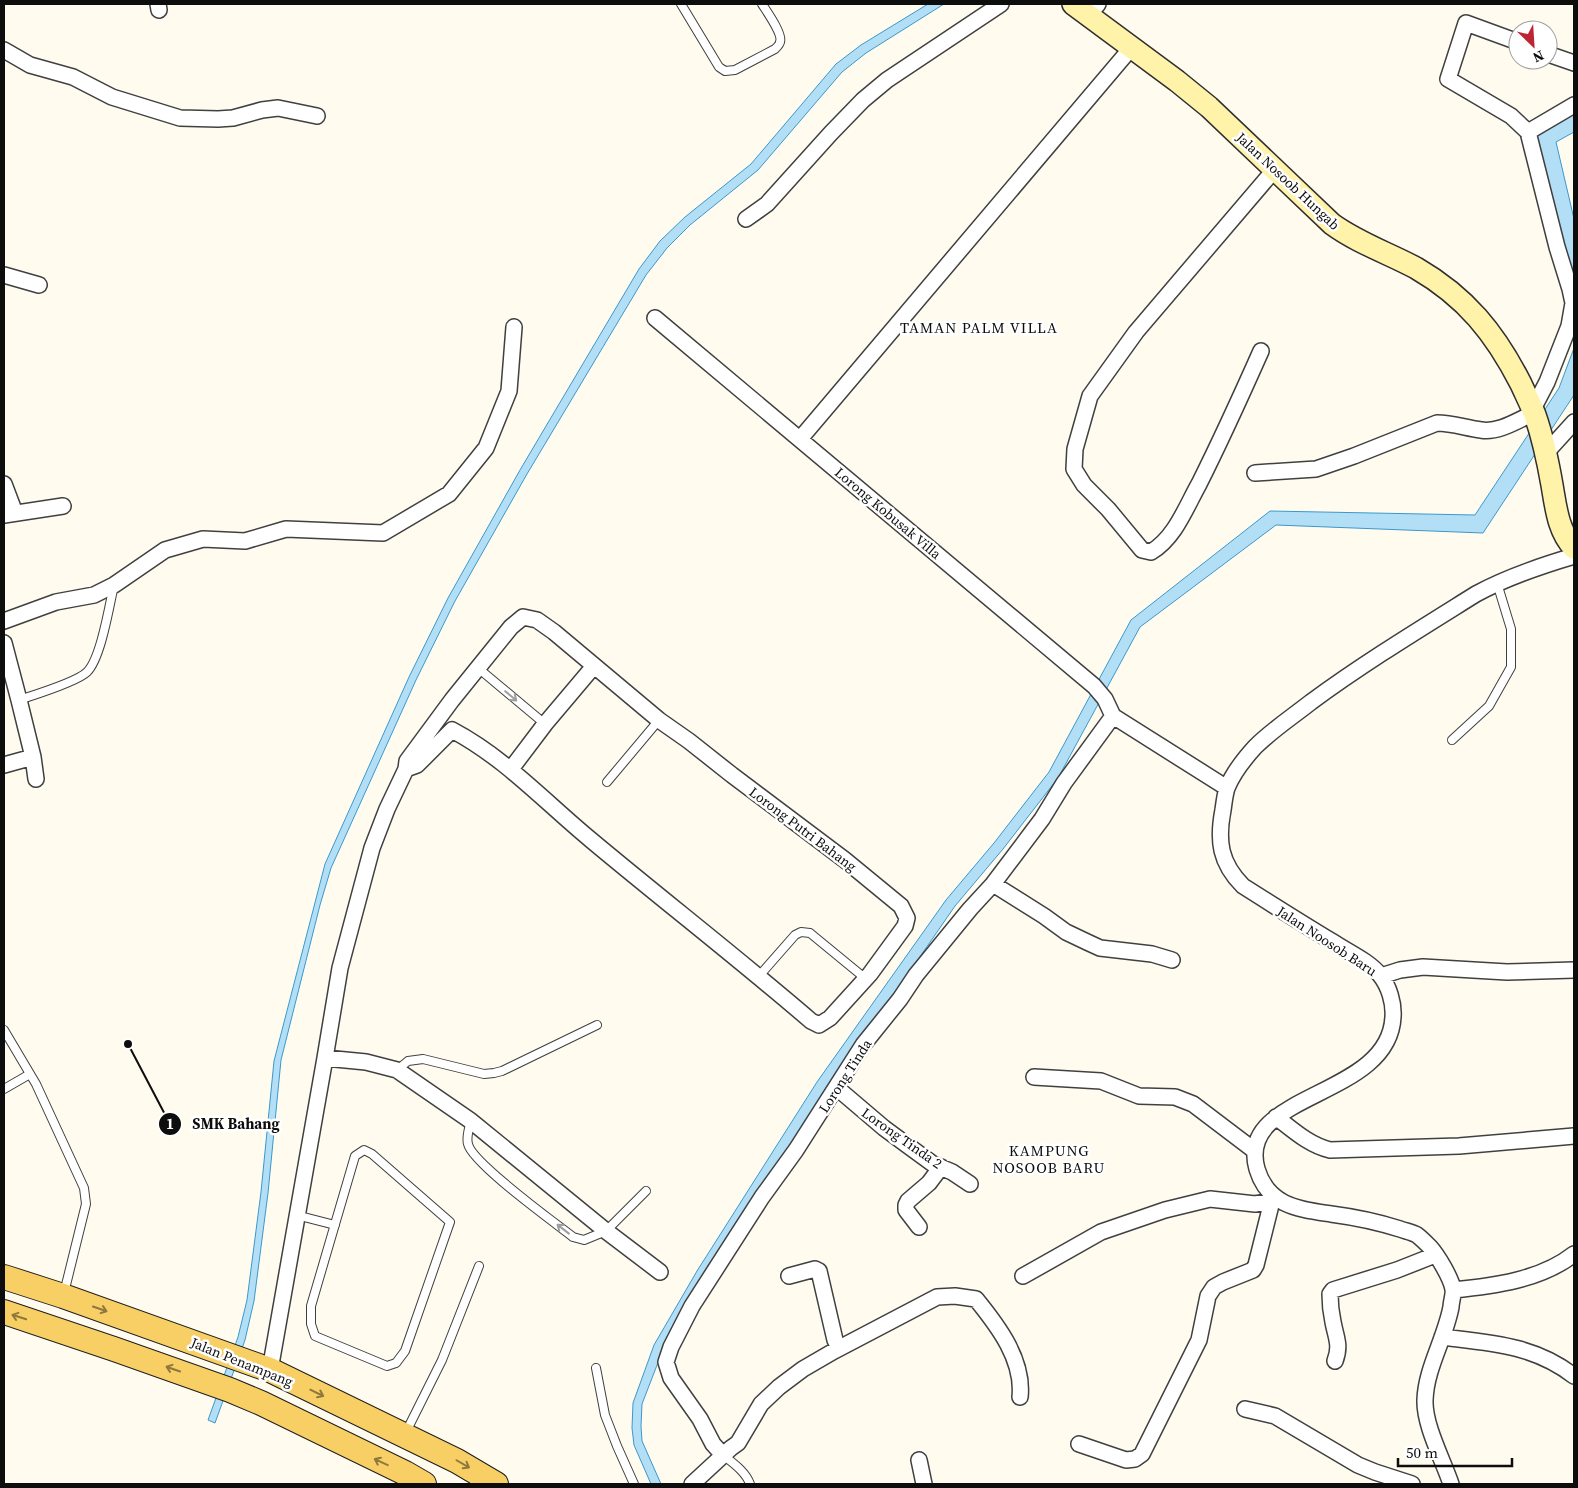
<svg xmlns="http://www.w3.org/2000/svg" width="1578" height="1488" viewBox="0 0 1578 1488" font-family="'Source Serif 4',serif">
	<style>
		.water { fill: #b3dff6; stroke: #3a98cd }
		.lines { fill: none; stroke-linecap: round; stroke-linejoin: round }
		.lane-casing { stroke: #404040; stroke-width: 10 }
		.street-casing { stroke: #404040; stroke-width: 18 }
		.secondary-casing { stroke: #2f2f2f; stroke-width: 24 }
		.primary-casing { stroke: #1e1e1e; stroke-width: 26 }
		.lane { stroke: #fff; stroke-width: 8 }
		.street { stroke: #fff; stroke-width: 15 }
		.secondary { stroke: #fff2a9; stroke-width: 21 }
		.primary { stroke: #f8cf65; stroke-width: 24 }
		.oneway { stroke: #9e9e9e }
		.oneway2 { stroke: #8e783d }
		.labels { text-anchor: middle; stroke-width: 5; stroke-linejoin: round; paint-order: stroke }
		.street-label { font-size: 14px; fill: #0d0d0d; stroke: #fff }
		.neighbourhood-label { font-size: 15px; letter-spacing: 1px; fill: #0d0d0d; stroke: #fff }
		.leader { fill: none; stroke: #0d0d0d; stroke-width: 2 }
		.callout-dot { fill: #0d0d0d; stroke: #fff; stroke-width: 2 }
		.mark-label { font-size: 15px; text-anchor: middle; font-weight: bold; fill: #fff }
		.callout-label { font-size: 15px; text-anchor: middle; font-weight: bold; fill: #0d0d0d; stroke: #fff; stroke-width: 5; stroke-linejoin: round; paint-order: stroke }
	</style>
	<rect width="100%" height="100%" fill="#fffbee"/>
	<path class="water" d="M928,4H944L866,53L842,72L758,170L690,225L667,248L646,275L527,474L455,601L416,680L331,868L320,905L281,1060L268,1193L254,1301L245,1340L215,1423L208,1420L238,1337L247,1300L261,1192L274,1061L325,864L409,677L448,598L520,470L639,269L660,241L685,217L751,164L836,64L861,45Z
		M1574,112V132L1556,142L1574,219V284L1535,134Z
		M1574,348V395L1483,533L1276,525L1140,627L1058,778L1003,849L955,906L828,1090L664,1347L642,1404L641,1426L642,1441L661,1484H651L634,1445L632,1428L633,1403L654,1345L697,1271L817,1082L946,900L994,843L1049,772L1131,620L1270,511L1475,515L1559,388Z"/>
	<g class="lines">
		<defs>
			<path id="lane" d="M681,4L719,67L725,71L735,70L775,49C777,47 780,44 780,42C783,34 767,12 762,4
				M478,668L545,724
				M19,700C34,695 77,682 87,672C101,658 109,607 114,585
				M1452,740L1489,706L1511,667V629L1497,583
				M607,782L659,720
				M759,976L795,935L801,932L810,933L866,979
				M4,1030L36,1084L84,1188L86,1204L64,1293
				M397,1070L408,1061L423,1059L484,1074L494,1073L502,1071L597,1025
				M4,1089L30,1074
				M471,1121C469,1128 466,1137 468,1144C472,1163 554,1222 573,1237L584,1240L606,1231L646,1191
				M364,1150L372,1154L450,1222L405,1351L396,1363L387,1366L315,1336L311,1324V1306L355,1156Z
				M296,1215L335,1225
				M596,1368L605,1415L617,1446L634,1484
				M405,1434L442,1360L479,1266
				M723,1455C733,1463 746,1472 750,1484"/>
			<path id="street" d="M158,4L159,10
				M1089,15L1098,4
				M1518,42L1466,23L1448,79L1511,116L1528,132L1557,247L1570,289L1573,303L1569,326L1547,382L1533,409
				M4,50L30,65L73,77L112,97L180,118L218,119L233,118L262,110L278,108L317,116
				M1548,54L1574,63
				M1528,132L1574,105
				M746,219L767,204L831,133L863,100L887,80L1001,4
				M4,275L39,285
				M655,318L1094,686L1105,699L1113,716
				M1261,351C1241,396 1221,440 1199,484C1186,507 1175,538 1151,552L1142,550L1108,509L1084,485L1074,469L1075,449L1090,396L1136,332L1275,169
				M800,439L1132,47
				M1545,454L1574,422
				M1255,473L1316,469L1354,456L1437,423C1452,423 1466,428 1481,430C1499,433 1518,420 1534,413
				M4,484L15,513
				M4,515L63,506
				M523,617L537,620L554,632L659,720L689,741L732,775L845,860L901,906L907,918L905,926L870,974L830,1018L819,1025L811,1021C739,959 664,901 591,840C545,802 505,758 452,730L417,765L406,769L407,761L452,700L511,627Z
				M4,621L56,602L94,595L114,585L165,550L203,539L245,541L286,529L383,533L449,494L486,448L509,391L514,327
				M4,643L19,700L33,757L36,779
				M1113,716L1227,788
				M4,765L33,757
				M511,769L545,724L594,666
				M993,884L1044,916L1066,932L1087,942L1100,948L1152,954L1172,960
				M1381,976L1400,970L1423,967L1507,972L1574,970
				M325,1058L340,968L372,848L387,809L406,769
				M1034,1077L1101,1081L1139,1096L1175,1097L1193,1104L1255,1151
				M837,1088L884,1128L907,1145L933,1164L952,1172L970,1184
				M1276,1117C1293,1130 1309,1145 1330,1150L1459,1146L1574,1136
				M919,1227L906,1210V1205L908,1201L929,1183L941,1167
				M789,1276L815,1269L819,1271L835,1340L839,1348
				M1023,1276L1101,1232L1165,1210L1210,1199L1255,1204L1279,1200
				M1453,1290C1494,1286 1541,1280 1574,1254
				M1442,1337C1491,1343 1534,1345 1574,1376
				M1335,1361C1341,1345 1336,1338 1333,1322C1331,1313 1330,1304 1330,1294L1333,1290L1397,1270L1435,1255
				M270,1370L325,1058L366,1062L397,1070L471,1121L606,1231L660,1272
				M1245,1409L1275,1416L1358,1465L1375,1472L1412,1484
				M1079,1444L1126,1460L1135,1459L1142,1454L1199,1340L1208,1296L1214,1287L1223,1282L1253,1270L1256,1265L1272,1201
				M723,1455L713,1444L700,1419L671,1378L666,1362L671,1347L692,1306L762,1197L796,1150L863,1045L900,999L916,975L970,909L993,884L1042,819L1064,783L1113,716
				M919,1460L924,1484
				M692,1484L731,1448L738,1443L761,1404L779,1387L803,1369L834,1351L937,1297L955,1296L976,1299C998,1326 1024,1360 1020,1397
				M1451,1484C1443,1460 1424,1425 1425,1400C1426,1368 1445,1339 1451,1307C1451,1302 1454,1294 1453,1289C1451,1278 1438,1256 1430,1247C1426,1243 1421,1238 1417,1235C1412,1232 1405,1231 1400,1229C1378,1222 1354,1217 1331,1214C1298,1209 1268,1206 1257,1169C1235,1092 1389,1099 1393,1017C1394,1003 1389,986 1380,975C1369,961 1348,952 1333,942C1303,924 1273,905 1243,886C1220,863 1217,841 1223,810C1224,803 1225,794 1227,788C1233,773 1245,758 1255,747C1272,730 1292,717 1311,702C1364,663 1420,629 1476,594C1507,577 1540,566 1574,556"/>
			<path id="secondary" d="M1073,4L1177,81L1209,107L1332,224C1358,243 1388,253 1416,268C1466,297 1495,333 1521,384C1526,395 1531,405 1535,415C1543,438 1548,462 1552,485C1556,508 1558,531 1574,548"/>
			<path id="primary" d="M4,1277L63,1296L270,1370L457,1461L496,1484
				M4,1312L114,1349L230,1390L261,1403L405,1473L424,1484"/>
		</defs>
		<use href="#lane" class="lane-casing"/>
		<use href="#street" class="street-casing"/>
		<use href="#secondary" class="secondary-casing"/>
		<use href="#primary" class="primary-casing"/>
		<use href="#lane" class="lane"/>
		<use href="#street" class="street"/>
		<use href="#secondary" class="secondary"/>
		<use href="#primary" class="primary"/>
	</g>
	<defs><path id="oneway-shaft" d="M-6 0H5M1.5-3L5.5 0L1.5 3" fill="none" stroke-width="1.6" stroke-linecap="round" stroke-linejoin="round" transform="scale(1.25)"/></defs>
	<g class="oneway">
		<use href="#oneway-shaft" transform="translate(511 696) rotate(40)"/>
		<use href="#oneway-shaft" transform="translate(563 1229) rotate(-142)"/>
	</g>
	<g class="oneway2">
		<use href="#oneway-shaft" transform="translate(100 1309) rotate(19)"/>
		<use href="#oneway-shaft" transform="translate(19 1317) rotate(-162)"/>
		<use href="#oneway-shaft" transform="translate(173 1369) rotate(-161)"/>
		<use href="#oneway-shaft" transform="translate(317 1393) rotate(26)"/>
		<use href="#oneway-shaft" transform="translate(381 1462) rotate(-155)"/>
		<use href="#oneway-shaft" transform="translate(463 1464) rotate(30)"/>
	</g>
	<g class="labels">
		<g class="street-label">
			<text transform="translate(1288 181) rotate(43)" y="5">Jalan Nosoob Hungab</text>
			<text transform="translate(888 513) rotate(40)" y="5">Lorong Kobusak Villa</text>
			<text transform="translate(803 829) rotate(37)" y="5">Lorong Putri Bahang</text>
			<text transform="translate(1327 941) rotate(33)" y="5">Jalan Noosob Baru</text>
			<text transform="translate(845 1076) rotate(-57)" y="5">Lorong Tinda</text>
			<text transform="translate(902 1138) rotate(35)" y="5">Lorong Tinda 2</text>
			<text transform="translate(242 1362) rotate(22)" y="5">Jalan Penampang</text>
		</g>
		<g class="neighbourhood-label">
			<text x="979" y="333">TAMAN PALM VILLA</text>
			<text x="1049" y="1156">KAMPUNG<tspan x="1049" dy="17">NOSOOB BARU</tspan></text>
		</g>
	</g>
	<path class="leader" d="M128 1044L170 1124"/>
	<g class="callout-dot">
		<circle cx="128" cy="1044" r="5"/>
		<circle cx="170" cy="1124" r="12"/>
	</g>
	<g class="mark-label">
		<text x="170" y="1129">1</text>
	</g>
	<g class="callout-label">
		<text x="236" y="1129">SMK Bahang</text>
	</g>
	<rect width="1578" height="1488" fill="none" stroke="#0d0d0d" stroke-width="10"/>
	<g transform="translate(1533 45) rotate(155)"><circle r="24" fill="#ffffff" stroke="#9e9e9e"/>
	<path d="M0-4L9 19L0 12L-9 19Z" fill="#be2532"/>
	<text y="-8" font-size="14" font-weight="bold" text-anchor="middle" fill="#0d0d0d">N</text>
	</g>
	<path d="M1398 1458v8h114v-8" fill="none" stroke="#0d0d0d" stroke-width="2.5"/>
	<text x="1406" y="1458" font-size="15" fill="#0d0d0d" stroke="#ffffff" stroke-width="4" paint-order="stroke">50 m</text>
</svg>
